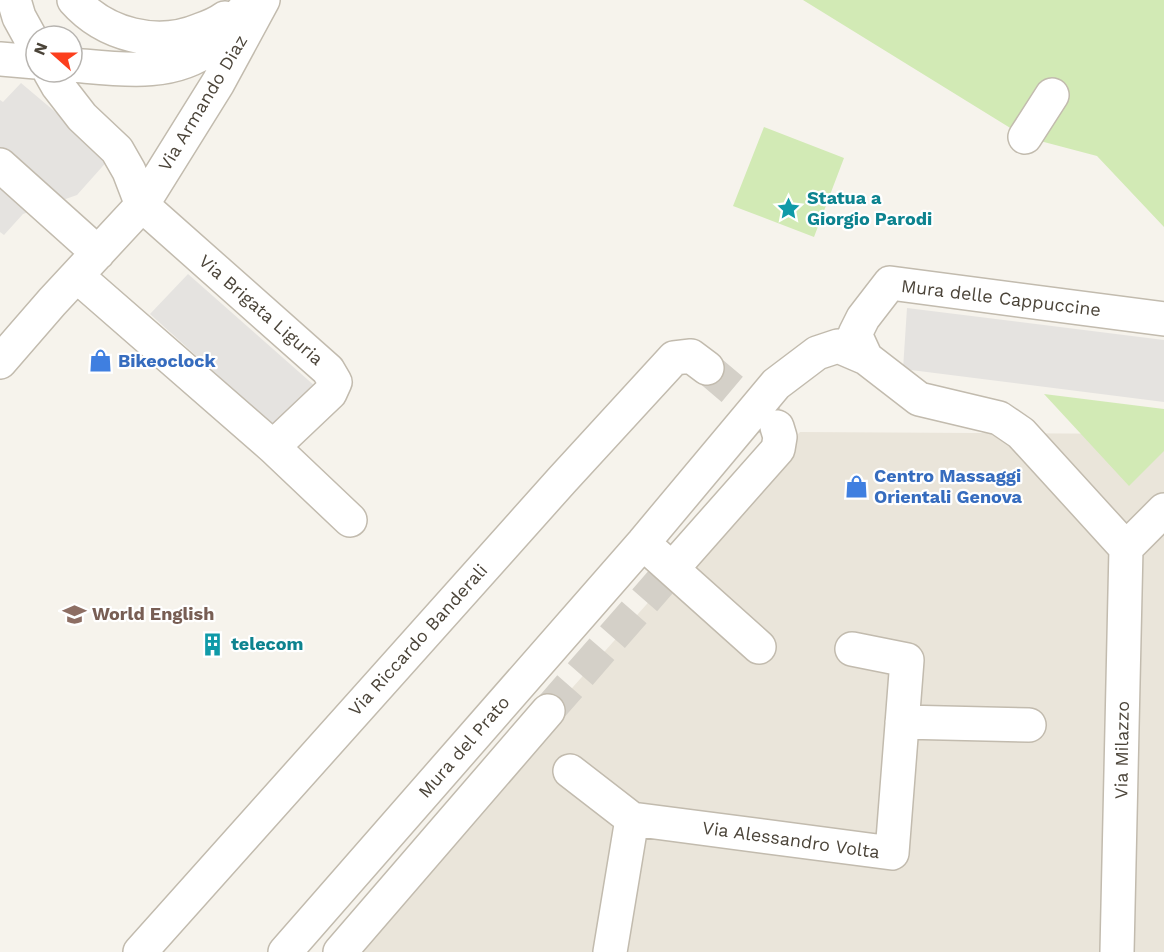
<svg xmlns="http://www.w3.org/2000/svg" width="1164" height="952" viewBox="0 0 1164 952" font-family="'Work Sans',sans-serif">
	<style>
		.residential { fill: #eae5da }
		.green { fill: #d2eab5 }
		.parking { fill: #e5e3e0 }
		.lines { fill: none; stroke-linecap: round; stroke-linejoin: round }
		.minor-tunnel { stroke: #d4d0c8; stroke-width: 33; stroke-dasharray: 33 16; stroke-linecap: butt }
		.minor-casing { stroke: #c2bbae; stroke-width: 36 }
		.minor { stroke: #fff; stroke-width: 33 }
		.labels { text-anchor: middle; stroke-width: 4.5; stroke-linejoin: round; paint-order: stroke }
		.street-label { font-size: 18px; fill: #4b4439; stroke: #fff }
		.culture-label { font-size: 18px; font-weight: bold; fill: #0d838f; stroke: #fff; text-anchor: start }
		.shop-label { font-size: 18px; font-weight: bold; fill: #366cbe; stroke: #fff; text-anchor: start }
		.education-label { font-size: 18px; font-weight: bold; fill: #785e54; stroke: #fff; text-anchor: start }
	</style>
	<rect width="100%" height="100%" fill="#f6f3ec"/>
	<path class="residential" d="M800,432L1164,434V952H337Z"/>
	<path class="green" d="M803,0H1164V227L1097,156L1025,137Z
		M764,127L844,158L814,237L733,206Z
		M1044,394L1164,409V451L1129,486Z"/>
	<path class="parking" d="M21,83L110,158L77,195L23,214L4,235L0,232V100L3,102Z
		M188,274L316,387L274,426L150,314Z
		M907,308L1164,340V402L903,369Z"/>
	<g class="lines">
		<path class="minor-tunnel" d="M707,368L777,427
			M548,711L679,561"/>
		<defs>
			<path id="minor" d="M14,0L19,17L36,48
				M74,0C105,35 157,48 200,30C209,27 217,24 225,18
				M0,59L36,62
				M72,65C118,69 172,78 211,47C222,37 232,23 242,12
				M50,72L58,86L82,117L117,150L129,171L142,205L328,370L335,382L330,393L273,447L77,276
				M1025,137L1052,95
				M0,165L98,253
				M866,358L855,334L863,318L890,283L1164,319
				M0,362L52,302L142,205L218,83L263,0
				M273,447L350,520
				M653,552L759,647
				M679,561L778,449L780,437L777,427
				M902,722L1029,725
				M570,771L632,819
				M140,952L562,480L674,358L691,356L707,368
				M285,952L643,543L776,384L817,353L838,346L866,358L919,399L999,418L1021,433L1126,548L1164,510
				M340,952L548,711
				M610,952L632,819L892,853L907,660L852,649
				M1117,952L1126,548"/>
		</defs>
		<use href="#minor" class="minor-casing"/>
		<use href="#minor" class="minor"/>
	</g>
	<defs>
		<symbol id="sight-bare" viewBox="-9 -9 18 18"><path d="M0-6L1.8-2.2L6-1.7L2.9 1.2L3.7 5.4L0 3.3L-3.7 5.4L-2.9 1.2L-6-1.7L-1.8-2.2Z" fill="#0f9aa8" stroke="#fff" stroke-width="2.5" paint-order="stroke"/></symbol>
		<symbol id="shop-bare" viewBox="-9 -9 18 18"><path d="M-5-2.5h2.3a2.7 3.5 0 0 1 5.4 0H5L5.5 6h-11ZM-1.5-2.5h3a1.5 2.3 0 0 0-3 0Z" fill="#3f7fe0" stroke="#fff" stroke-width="2.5" paint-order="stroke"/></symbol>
		<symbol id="school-bare" viewBox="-9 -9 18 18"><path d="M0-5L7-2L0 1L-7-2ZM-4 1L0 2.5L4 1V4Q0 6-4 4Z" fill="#8d6e63" stroke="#fff" stroke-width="2.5" paint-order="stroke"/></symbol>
		<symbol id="building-bare" viewBox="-9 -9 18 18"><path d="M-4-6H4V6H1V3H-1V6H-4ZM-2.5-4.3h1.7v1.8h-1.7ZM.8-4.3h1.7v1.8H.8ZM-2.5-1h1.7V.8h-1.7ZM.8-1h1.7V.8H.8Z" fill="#0f9aa8" stroke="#fff" stroke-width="2.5" paint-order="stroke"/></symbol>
	</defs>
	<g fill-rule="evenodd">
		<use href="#sight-bare" x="772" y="192" width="33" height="33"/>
		<use href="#shop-bare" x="84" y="344" width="33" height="33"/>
		<use href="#shop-bare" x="840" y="470" width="33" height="33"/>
		<use href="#school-bare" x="58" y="598" width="33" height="33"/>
		<use href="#building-bare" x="196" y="628" width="33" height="33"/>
	</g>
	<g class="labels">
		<g class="street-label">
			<text transform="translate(203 103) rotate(-59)" y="6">Via Armando Diaz</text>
			<text transform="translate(1001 298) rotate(7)" y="6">Mura delle Cappuccine</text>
			<text transform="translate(261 310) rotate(41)" y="6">Via Brigata Liguria</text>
			<text transform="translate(418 640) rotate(-48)" y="6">Via Riccardo Banderali</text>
			<text transform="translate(464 747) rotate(-49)" y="6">Mura del Prato</text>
			<text transform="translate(1122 750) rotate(-89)" y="6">Via Milazzo</text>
			<text transform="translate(791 840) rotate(8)" y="6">Via Alessandro Volta</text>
		</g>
		<g class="culture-label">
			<text x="807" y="204">Statua a<tspan x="807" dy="21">Giorgio Parodi</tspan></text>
			<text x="231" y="650">telecom</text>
		</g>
		<g class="shop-label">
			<text x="118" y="367">Bikeoclock</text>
			<text x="874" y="482">Centro Massaggi<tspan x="874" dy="21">Orientali Genova</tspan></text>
		</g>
		<g class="education-label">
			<text x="92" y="620">World English</text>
		</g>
	</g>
	<g transform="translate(54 54) rotate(291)"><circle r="28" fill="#ffffff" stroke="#b7b4b0" stroke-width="1.5"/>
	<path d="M0-4.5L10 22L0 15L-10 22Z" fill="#fc3f1d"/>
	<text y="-9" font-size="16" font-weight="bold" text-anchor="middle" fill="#4b4439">N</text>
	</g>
</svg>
